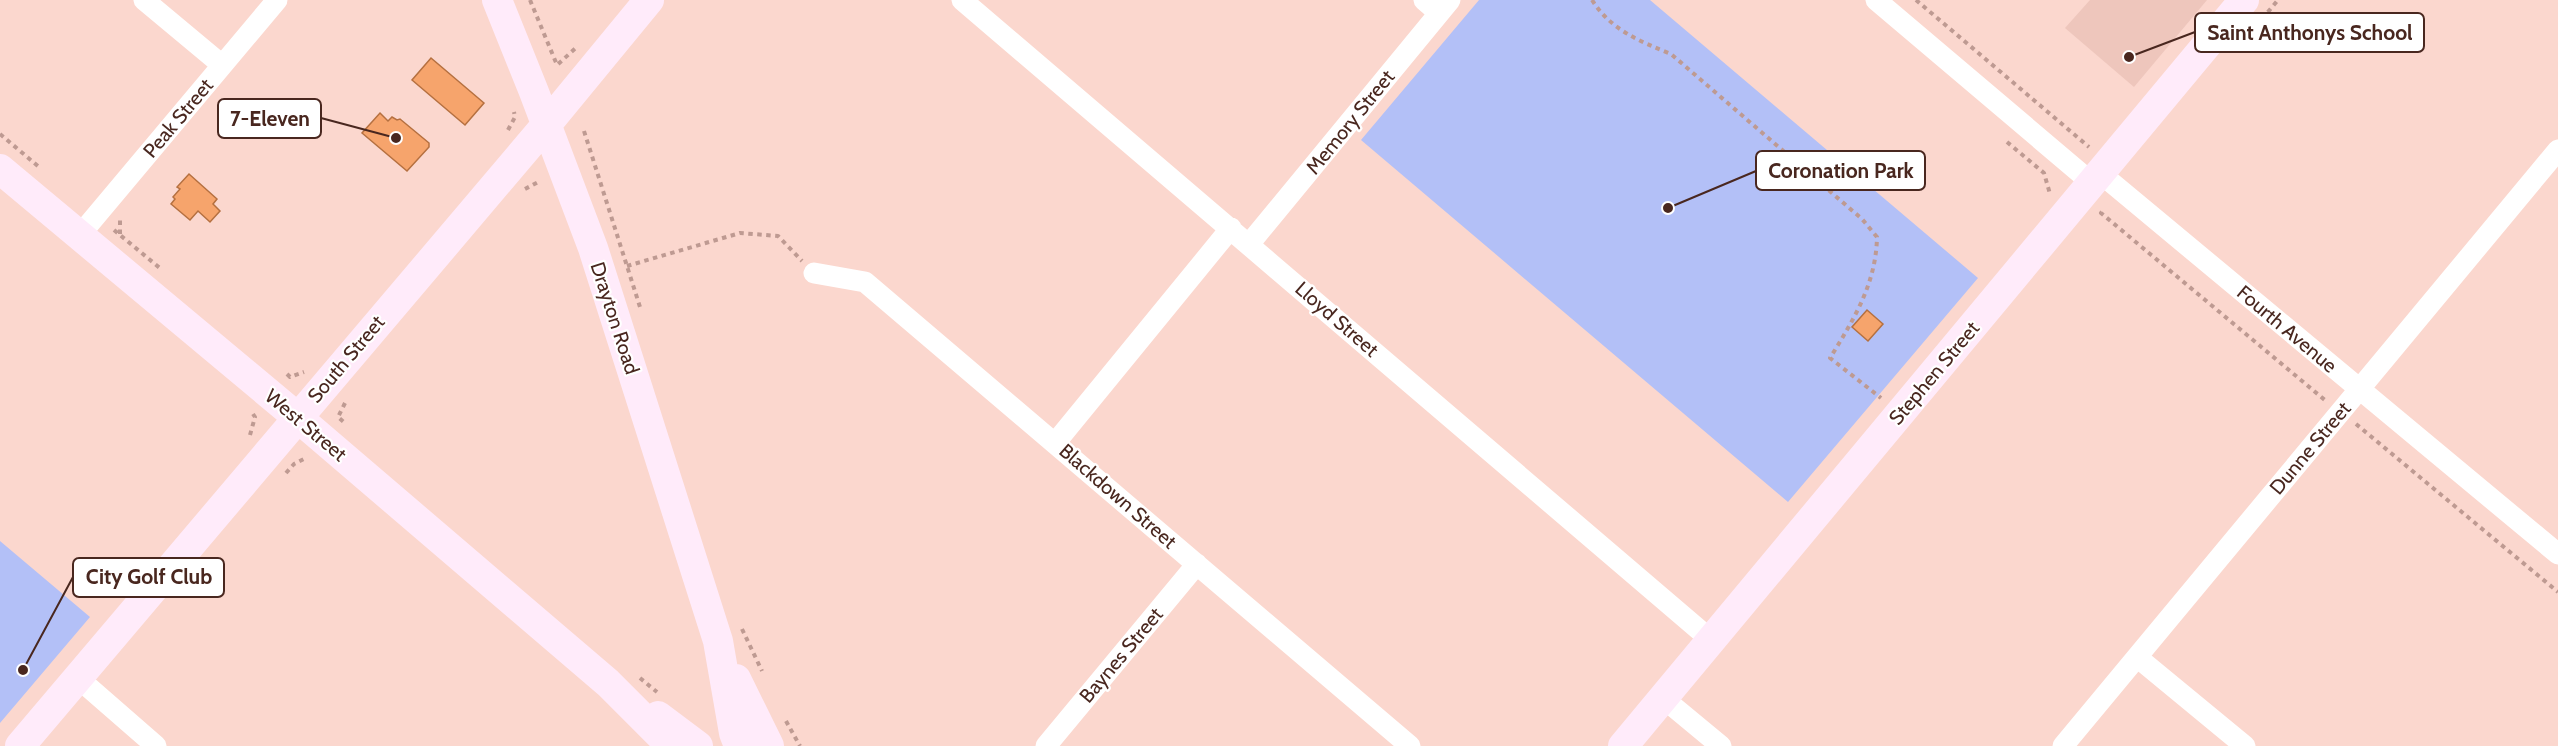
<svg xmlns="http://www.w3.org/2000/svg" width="2558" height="746" viewBox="0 0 2558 746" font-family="Cabin,sans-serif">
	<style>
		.built { fill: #eec6bc }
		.green { fill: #b3c0f7 }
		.building { fill: #f6a46c; stroke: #b57040; stroke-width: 1.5 }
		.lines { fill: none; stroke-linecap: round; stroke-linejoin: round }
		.path { stroke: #be9a92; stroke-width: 4; stroke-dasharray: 4.5 4.5; stroke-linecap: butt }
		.street { stroke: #fff; stroke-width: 21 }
		.secondary { stroke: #ffebfa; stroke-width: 30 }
		.labels { text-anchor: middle; stroke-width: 4.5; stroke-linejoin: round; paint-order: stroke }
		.street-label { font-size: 20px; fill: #49271f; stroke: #fff }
		.leader { fill: none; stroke: #49271f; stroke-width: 2 }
		.callout-dot { fill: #49271f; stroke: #fff; stroke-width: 2 }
		.callout { fill: #fff; stroke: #49271f; stroke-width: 2 }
		.callout-label { font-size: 21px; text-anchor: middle; font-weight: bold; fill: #49271f }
	</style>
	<rect width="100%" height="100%" fill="#fbd7ce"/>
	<path class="built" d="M2090,0H2207L2134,87L2065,28Z"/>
	<path class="green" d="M1479,0H1650L1978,278L1788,502L1361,140Z
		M0,541L90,617L0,723Z"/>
	<path class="building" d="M431,58L484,103L465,125L412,80Z
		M380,113L388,121L392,117L397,120L400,119L429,143V147L407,171L362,133Z
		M189,174L217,199L213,204L220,211L210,222L198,211L190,220L171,204L175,199L173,197L180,189L177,187Z
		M1867,310L1883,324L1868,341L1852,327Z"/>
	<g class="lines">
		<path class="path" d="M530,0L557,65L578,46
			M1592,0C1611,30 1639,41 1671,54L1862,219L1877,237C1876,284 1854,319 1830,358L1881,398
			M1916,0L2089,147
			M2262,19L2278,0
			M508,130L515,117L514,112
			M584,131L640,307
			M0,134L39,167
			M2007,142L2044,173L2050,194
			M525,189L540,181
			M2102,212L2101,213L2326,401
			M114,230L161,269
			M120,234V218
			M627,266L740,233L778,236L802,261
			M287,374L290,377L304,372
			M345,403L338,417L346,424
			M2356,424L2558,592
			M250,435L255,417L253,414
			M286,473L294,464L304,459
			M742,629L762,671
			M640,678L657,692
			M786,721L800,746"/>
		<path class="street" d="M144,0L222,65
			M962,0L1711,640
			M1424,0L1439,13
			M1876,0L2092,183
			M2100,173L2558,554
			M79,236L277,0
			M1250,243L1450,0
			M814,273L865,282L1410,746
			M1056,442L1231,228
			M2137,657L2245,746
			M78,678L156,746
			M1663,698L1721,746
			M1046,746L1197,564
			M2063,746L2558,150"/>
		<path class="secondary" d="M497,0L534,92L593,248L718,641L734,733L739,746
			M0,169L297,417L608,683L671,746
			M736,679L769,746
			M658,716L698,746
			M20,746L547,124L649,0
			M1623,746L2244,0"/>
	</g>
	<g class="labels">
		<g class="street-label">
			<text transform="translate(178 118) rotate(-50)" y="7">Peak Street</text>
			<text transform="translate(1350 122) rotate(-51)" y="7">Memory Street</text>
			<text transform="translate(615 318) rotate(72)" y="7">Drayton Road</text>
			<text transform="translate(1337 319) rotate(41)" y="7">Lloyd Street</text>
			<text transform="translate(2287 329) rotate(40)" y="7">Fourth Avenue</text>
			<text transform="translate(346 359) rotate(-50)" y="7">South Street</text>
			<text transform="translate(1934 373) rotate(-50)" y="7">Stephen Street</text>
			<text transform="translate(306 425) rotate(40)" y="7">West Street</text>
			<text transform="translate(2310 448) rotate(-50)" y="7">Dunne Street</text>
			<text transform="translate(1118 496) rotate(41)" y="7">Blackdown Street</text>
			<text transform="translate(1121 655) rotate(-50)" y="7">Baynes Street</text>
		</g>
	</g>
	<path class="leader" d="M2129 57L2195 32M396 138L321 118M1668 208L1756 171M23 670L73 577"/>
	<g class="callout-dot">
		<circle cx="2129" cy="57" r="6"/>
		<circle cx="396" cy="138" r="6"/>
		<circle cx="1668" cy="208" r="6"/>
		<circle cx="23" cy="670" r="6"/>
	</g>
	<g class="callout">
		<rect x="2195" y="13" width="229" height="39" rx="6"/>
		<rect x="218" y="99" width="103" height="39" rx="6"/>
		<rect x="1756" y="151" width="169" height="39" rx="6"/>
		<rect x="73" y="558" width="151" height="39" rx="6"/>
	</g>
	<g class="callout-label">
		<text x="2310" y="40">Saint Anthonys School</text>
		<text x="270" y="126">7-Eleven</text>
		<text x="1841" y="178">Coronation Park</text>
		<text x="149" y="584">City Golf Club</text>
	</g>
</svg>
